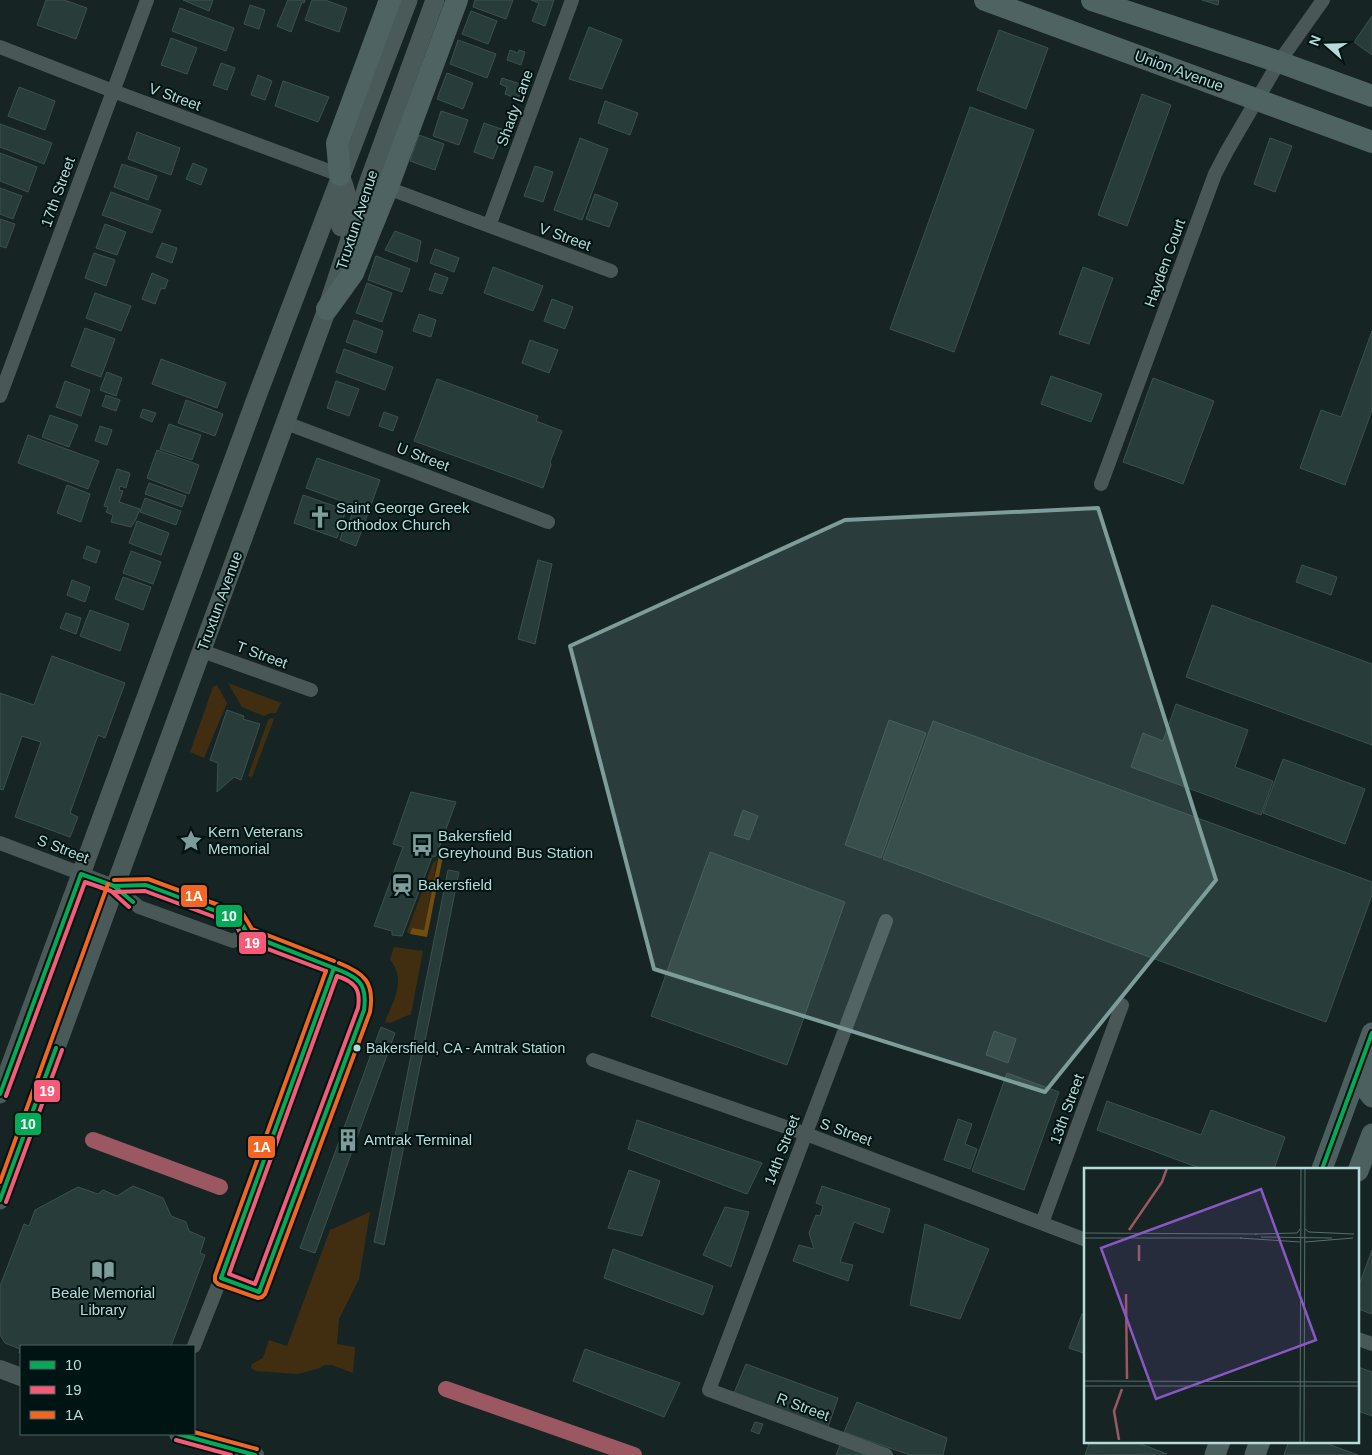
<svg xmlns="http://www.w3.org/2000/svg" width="1372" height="1455" viewBox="0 0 1372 1455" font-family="Helvetica,sans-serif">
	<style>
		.green { fill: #412e10 }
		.forest { fill: #734d0e }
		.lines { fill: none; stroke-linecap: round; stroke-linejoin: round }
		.canal { stroke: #9b5762; stroke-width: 16 }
		.building { fill: #283d39; stroke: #3c514c }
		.minor { stroke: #495757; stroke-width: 14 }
		.tertiary { stroke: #495757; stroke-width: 18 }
		.secondary { stroke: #495a59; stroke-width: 19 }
		.primary { stroke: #4d6060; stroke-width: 21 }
		.trunk { stroke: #4f6362; stroke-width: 22 }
		.bus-1-casing { stroke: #001413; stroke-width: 8 }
		.bus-2-casing { stroke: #001413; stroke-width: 8 }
		.bus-3-casing { stroke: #001413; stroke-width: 8 }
		.bus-1 { stroke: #06aa56; stroke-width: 4 }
		.bus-2 { stroke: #f75a77; stroke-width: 4 }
		.bus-3 { stroke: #f26522; stroke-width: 4 }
		.marked { fill: #7d9c9a; fill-opacity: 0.2; stroke: #7d9c9a; stroke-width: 4; stroke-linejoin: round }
		.bus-dot { fill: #b5dcd9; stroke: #001413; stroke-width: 2 }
		.labels { text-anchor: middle; stroke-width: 4; stroke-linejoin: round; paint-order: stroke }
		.bus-label { font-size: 14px; fill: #b5dcd9; stroke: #001413; text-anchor: start }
		.street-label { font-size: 15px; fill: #b5dcd9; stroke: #001413 }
		.poi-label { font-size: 15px; fill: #b5dcd9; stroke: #001413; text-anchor: start }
		.inset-river { fill: none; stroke: #9b5762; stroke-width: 2.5 }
		.inset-road { fill: none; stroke: #566e6c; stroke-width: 1 }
		.view { fill: #8a58c6; fill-opacity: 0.15; stroke: #8a58c6; stroke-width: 2.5 }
		.inset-edge { fill: none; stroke: #b5dcd9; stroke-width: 2.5 }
		.line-badge { stroke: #001413; stroke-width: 2 }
		.badge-label { font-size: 14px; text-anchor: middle; font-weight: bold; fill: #fff }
	</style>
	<rect width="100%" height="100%" fill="#162524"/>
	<path class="green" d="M228,683L281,703L276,713H270L264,716L242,707Z
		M217,685L227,703L204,758L190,752L213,687Z
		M271,718L274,719L252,777L248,776L268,720Z
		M437,859L424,930L412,928L410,934L407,932L433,863Z
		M394,947L423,951L411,1014L390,1023L385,1022C393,1002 407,979 390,960Z
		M370,1212L359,1279L339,1319L337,1344L355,1347L353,1373L332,1365H324L320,1368L298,1374L256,1371L251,1368L252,1364L263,1358L269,1340L287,1346L330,1230Z"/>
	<path class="forest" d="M440,850L444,851L427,937L410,934L412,928L424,930Z"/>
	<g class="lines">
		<path class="canal" d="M93,1140L220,1187
			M446,1389L634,1455"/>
	</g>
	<path class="building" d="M46,0H64L87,8L76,39L37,25Z
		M183,0H213L209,11Z
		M288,0H305L304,3L302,2L291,32L277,26Z
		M312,0H325L347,8L339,32L305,20Z
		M475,0H513L506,19L473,7Z
		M531,0H554L545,26L532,21L539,3Z
		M1202,0H1219L1218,5Z
		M250,5L265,10L259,29L244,24Z
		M180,8L234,28L226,51L172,31Z
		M471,11L497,21L488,44L462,34Z
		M1372,16V55L1354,42Z
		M589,27L622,40L602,89L569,79Z
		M999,30L1048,48L1026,109L977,90Z
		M171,38L197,48L187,74L161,65Z
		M458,40L496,54L487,78L450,64Z
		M510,50L518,53L519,50L525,52L521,65L507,60Z
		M221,63L235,68L227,90L213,85Z
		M447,73L473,83L463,109L437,99Z
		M258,75L272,81L265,100L251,95Z
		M502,78L523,85L518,99L505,94L507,87L500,84Z
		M283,81L329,97L318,122L275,106Z
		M19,87L55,101L45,130L8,116Z
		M1142,94L1171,105L1127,226L1098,215Z
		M605,101L638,113L630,135L598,123Z
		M970,107L1034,130L954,352L890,329Z
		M441,111L468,120L459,145L433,136Z
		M484,123L504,130L493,159L474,152Z
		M0,124L52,143L44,164L0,147Z
		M137,132L180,148L171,175L128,159Z
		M419,135L444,144L435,170L410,161Z
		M580,138L608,149L582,220L554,210Z
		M1270,138L1292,146L1275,192L1254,184Z
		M0,153L37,167L28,192L0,181Z
		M193,163L207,169L201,185L186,179Z
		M122,164L157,176L148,200L114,187Z
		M535,166L553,172L543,202L524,196Z
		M0,188L22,196L13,219L0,214Z
		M111,192L161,210L152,233L102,215Z
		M595,194L618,203L609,227L586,219Z
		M0,219L15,224L6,248L0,246Z
		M105,224L126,232L117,255L96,248Z
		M395,231L421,241L417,262L385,250Z
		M162,243L177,248L172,263L156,257Z
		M435,249L459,258L454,272L430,263Z
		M94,253L115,260L106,286L85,278Z
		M376,256L410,269L402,292L368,280Z
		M493,267L543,286L533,311L484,293Z
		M1083,267L1113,278L1089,344L1059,334Z
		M152,273L168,280L165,289L161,288L155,304L142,299Z
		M435,273L448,278L442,294L429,290Z
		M367,283L392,293L382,322L356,313Z
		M95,293L131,306L121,331L86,318Z
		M552,299L573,307L565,329L544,321Z
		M419,314L436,320L431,337L413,331Z
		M354,320L383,331L376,353L346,342Z
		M85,328L115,339L101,377L71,366Z
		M1372,331V410L1345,485L1300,468L1321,410L1341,417Z
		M530,340L558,350L549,373L522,363Z
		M344,349L393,367L385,390L336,372Z
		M161,359L226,383L217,408L152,384Z
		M107,372L122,378L116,396L100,390Z
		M1051,376L1102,394L1091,422L1041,404Z
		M1153,378L1214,401L1183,484L1123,462Z
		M437,379L538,416L536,421L562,431L550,462L551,465L543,488L414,441Z
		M65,381L90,390L81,416L56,407Z
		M336,381L359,389L349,416L327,408Z
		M106,395L120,400L116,411L102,406Z
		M186,400L223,414L215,436L178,423Z
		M143,409L156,413L152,422L140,417Z
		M384,412L398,417L393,431L379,426Z
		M50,415L78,425L69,447L42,437Z
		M169,424L201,435L192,460L160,449Z
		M100,426L112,430L107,445L95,441Z
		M28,435L99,461L88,489L18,463Z
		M157,450L199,465L189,494L147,478Z
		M317,458L380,480L356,546L340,540L343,530L346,531L355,506L306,488Z
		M117,469L130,473L126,488L120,486L119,490L123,491L119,502L140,509L136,519L131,527L111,522L113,515L106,512L108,507L104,506Z
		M149,483L186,496L182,507L145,494Z
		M67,485L90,494L81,522L57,513Z
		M303,495L346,510L337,538L294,523Z
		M145,498L181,511L176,525L140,512Z
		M137,521L169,533L161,555L129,543Z
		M87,546L100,551L96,563L83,558Z
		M131,551L161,562L153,584L123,573Z
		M538,560L552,564L535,644L518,639Z
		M1302,565L1337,577L1331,595L1296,582Z
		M123,577L151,587L143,610L115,599Z
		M72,580L90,587L85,602L67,595Z
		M1212,605L1372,664V745L1186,677Z
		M90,610L129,624L120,651L80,636Z
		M66,613L81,618L76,634L60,628Z
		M52,656L125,683L105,738L98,735L70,813L78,817L70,837L15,817L41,742L22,736L3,790L0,789V693L34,705Z
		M1176,704L1248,730L1235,767L1273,781L1261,815L1131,767L1143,733L1163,741Z
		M227,710L244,716L243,719L260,724L241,780L234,777L217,792L218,763L210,760Z
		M889,720L926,733L881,858L845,845Z
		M933,721L1372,882V895L1326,1022L883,859Z
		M1283,759L1365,789L1345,844L1263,813Z
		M411,792L456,802L436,856L432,857L402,936L392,935V931L374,926L403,847L393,844Z
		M743,810L758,816L749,840L734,835Z
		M710,852L845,902L787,1065L651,1016Z
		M448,870L459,872L384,1245L374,1242Z
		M381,1027L395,1033L315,1253L300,1248Z
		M994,1031L1016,1039L1008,1063L986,1055Z
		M1007,1073L1059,1092L1024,1190L972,1171Z
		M1107,1101L1201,1135L1211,1110L1285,1137L1274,1169H1202L1097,1130Z
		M958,1119L972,1124L965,1144L977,1149L970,1169L944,1160Z
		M637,1120L762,1163L747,1194L628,1149Z
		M629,1170L660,1181L642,1236L608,1228Z
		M133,1186L163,1198L171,1216L186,1222L189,1231L205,1238L200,1253L205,1255L171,1346H21V1353H19L20,1349L5,1343L0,1335V1286L24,1224L29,1226L35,1210L78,1187L98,1194L103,1190L117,1196Z
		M822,1186L890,1209L883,1233L854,1222L840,1262L853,1265L848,1281L793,1261L799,1245L814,1249L809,1233L816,1215L820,1216L823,1206L816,1203Z
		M725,1207L749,1212L731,1267L703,1255Z
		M925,1224L989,1249L960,1319L910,1305Z
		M613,1249L713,1286L703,1315L604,1278Z
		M1372,1250V1314L1358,1309V1288Z
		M1082,1314L1086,1315V1354L1069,1348Z
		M585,1349L680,1383L664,1417L573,1381Z
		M746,1364L838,1398L828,1427L734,1393Z
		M1358,1367L1372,1372V1416L1358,1411Z
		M857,1402L947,1438L943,1455H910L844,1432Z
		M755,1422L763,1424L759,1434L751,1431Z
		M1090,1441H1133L1167,1454L1085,1455Z
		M1289,1441H1320L1358,1455H1284Z
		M840,1445L866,1455H836Z"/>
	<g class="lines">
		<path class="minor" d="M0,47L113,91L340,175
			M382,186L611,271
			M489,226L572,0
			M0,396L147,0
			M286,423L548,522
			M1101,484L1215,174L1227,151L1279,62L1323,0
			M202,651L311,690
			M0,843L114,886L139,907L233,941L247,934
			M114,886L146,885L240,920L247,934L334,967L221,1278L194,1346
			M593,1060L806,1134L1086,1240
			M1042,1223L1122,1005
			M1358,1339L1372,1344
			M886,1455L709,1390L886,921"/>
		<path class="tertiary" d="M0,1369L21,1377
			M178,1434L255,1455"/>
		<path class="secondary" d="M340,175C350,201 349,202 341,227
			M0,1094L257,396L408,0
			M0,1200L327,309L369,181L435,0"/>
		<path class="primary" d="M1372,1074L1368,1092L1372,1097
			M1322,1169L1372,1033
			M1358,1171L1372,1134
			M1215,1455L1220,1441
			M1255,1455L1260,1441"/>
		<path class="trunk" d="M985,0L1372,142
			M1092,0L1279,62L1372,96
			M340,175L337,143L390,0
			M327,309L353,273L387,189L457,0"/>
		<defs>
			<path id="bus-1" d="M114,886L146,885L240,920L247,934L334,968
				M334,968C357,977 368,982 364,1010L259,1292L221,1278Z
				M0,1094L81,874L114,886L133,902
				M1322,1169L1372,1033
				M0,1200L56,1048
				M178,1434L255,1455"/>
			<path id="bus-2" d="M114,892L145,891L236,925L244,940L326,971
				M337,976C355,982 361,989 358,1008L255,1284L229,1274Z
				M6,1096L85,882L111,891L129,907
				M6,1202L62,1050
				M176,1440L231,1455"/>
			<path id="bus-3" d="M114,880L148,879L243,914L252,929L334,961
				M326,971L215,1276V1281L218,1284L258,1298L262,1297L265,1294L370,1012C375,982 364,973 339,963
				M0,1182L108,884
				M194,1432L257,1449"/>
		</defs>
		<use href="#bus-1" class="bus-1-casing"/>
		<use href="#bus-2" class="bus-2-casing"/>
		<use href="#bus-3" class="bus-3-casing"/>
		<use href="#bus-1" class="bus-1"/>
		<use href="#bus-2" class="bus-2"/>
		<use href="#bus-3" class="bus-3"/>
	</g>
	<path class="marked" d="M1098,508L1216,880L1045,1092L654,969L570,646L845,520Z"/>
	<defs>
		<symbol id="church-bare" viewBox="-9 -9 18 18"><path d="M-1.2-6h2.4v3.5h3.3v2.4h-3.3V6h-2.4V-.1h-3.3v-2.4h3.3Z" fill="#7d9c9a" stroke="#001413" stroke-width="2.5" paint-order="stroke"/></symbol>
		<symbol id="sight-bare" viewBox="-9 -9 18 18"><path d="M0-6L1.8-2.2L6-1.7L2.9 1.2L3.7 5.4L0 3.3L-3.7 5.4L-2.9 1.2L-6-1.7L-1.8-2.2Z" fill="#7d9c9a" stroke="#001413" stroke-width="2.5" paint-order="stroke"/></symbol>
		<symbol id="bus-bare" viewBox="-9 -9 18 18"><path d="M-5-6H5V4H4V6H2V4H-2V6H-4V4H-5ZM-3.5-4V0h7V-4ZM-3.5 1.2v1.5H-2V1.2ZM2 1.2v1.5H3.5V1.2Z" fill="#7d9c9a" stroke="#001413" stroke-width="2.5" paint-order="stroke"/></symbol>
		<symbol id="station-bare" viewBox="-9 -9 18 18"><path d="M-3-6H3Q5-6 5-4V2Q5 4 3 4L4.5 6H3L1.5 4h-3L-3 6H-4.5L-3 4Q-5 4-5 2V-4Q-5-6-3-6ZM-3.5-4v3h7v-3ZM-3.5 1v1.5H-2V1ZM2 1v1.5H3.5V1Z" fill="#7d9c9a" stroke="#001413" stroke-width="2.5" paint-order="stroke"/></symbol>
		<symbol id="building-bare" viewBox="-9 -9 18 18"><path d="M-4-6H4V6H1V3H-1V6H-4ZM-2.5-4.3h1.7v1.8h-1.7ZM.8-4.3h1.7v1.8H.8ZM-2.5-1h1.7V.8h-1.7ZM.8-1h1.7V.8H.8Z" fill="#7d9c9a" stroke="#001413" stroke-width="2.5" paint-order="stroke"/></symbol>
		<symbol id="library-bare" viewBox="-9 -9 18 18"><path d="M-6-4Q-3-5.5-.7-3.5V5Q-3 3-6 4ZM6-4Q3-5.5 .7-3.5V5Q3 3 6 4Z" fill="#7d9c9a" stroke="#001413" stroke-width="2.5" paint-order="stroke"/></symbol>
	</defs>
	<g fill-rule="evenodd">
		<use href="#church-bare" x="304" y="501" width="32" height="32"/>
		<use href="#sight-bare" x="175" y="825" width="32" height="32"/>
		<use href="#bus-bare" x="406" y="829" width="32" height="32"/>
		<use href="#station-bare" x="386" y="869" width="32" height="32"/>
		<use href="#building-bare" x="332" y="1124" width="32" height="32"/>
		<use href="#library-bare" x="87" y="1254" width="32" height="32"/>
	</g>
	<circle class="bus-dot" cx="357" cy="1048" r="4.5"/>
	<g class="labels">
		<g class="bus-label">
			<text x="366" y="1053">Bakersfield, CA - Amtrak Station</text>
		</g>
		<g class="street-label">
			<text transform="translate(1179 71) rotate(20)" y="5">Union Avenue</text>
			<text transform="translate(175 97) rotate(20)" y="5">V Street</text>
			<text transform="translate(515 108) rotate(-70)" y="5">Shady Lane</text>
			<text transform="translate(58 192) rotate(-70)" y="5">17th Street</text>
			<text transform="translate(357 220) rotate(-72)" y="5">Truxtun Avenue</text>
			<text transform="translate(565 237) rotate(20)" y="5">V Street</text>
			<text transform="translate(1165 263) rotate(-70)" y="5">Hayden Court</text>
			<text transform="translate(423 457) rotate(21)" y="5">U Street</text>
			<text transform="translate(220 601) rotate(-70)" y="5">Truxtun Avenue</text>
			<text transform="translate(262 655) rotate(20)" y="5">T Street</text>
			<text transform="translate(63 849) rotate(21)" y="5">S Street</text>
			<text transform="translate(1067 1109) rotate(-70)" y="5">13th Street</text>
			<text transform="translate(846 1132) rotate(20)" y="5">S Street</text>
			<text transform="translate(782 1150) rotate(-69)" y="5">14th Street</text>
			<text transform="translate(803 1407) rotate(20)" y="5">R Street</text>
		</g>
		<g class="poi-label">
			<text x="336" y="513">Saint George Greek<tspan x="336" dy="17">Orthodox Church</tspan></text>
			<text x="208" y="837">Kern Veterans<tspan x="208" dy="17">Memorial</tspan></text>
			<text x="438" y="841">Bakersfield<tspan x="438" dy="17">Greyhound Bus Station</tspan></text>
			<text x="418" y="890">Bakersfield</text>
			<text x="364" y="1145">Amtrak Terminal</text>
			<text x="103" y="1298" text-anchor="middle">Beale Memorial<tspan x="103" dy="17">Library</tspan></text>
		</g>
	</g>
	<g transform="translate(1084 1168)">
		<rect width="275" height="275" fill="#162524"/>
		<path class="inset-river" d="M45,62L78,14L83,0M55,93V77M42,126L43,211M35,272L30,243L38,221"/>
		<path class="inset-road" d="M221,61L225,64L270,66M0,65L173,66M171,66L213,65L216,61M177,69L248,70M0,70H158M156,70L216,74M221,74L269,70M0,213L275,214M0,218H275M216,275L217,0M220,275L221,0"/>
		<path class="view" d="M177,21L232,172L72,231L17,80Z"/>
		<rect width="275" height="275" class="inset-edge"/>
	</g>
	<g class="line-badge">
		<rect x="180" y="884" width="28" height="24" rx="5" fill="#f26522"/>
		<rect x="215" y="904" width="28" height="24" rx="5" fill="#06aa56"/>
		<rect x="238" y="931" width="29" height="24" rx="5" fill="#f75a77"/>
		<rect x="33" y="1079" width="28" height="24" rx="5" fill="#f75a77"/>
		<rect x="14" y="1112" width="28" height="24" rx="5" fill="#06aa56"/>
		<rect x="247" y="1135" width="29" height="24" rx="5" fill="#f26522"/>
	</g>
	<g class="badge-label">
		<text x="194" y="901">1A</text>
		<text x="229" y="921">10</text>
		<text x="252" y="948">19</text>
		<text x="47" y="1096">19</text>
		<text x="28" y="1129">10</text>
		<text x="262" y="1152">1A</text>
	</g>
	<rect x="20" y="1345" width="175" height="90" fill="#001413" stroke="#486462"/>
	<rect x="30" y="1361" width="25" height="8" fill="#06aa56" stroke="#486462"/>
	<text x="65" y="1370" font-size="15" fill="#b5dcd9">10</text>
	<rect x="30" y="1386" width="25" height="8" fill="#f75a77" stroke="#486462"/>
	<text x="65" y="1395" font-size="15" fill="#b5dcd9">19</text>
	<rect x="30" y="1411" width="25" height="8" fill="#f26522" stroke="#486462"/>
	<text x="65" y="1420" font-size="15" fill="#b5dcd9">1A</text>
	<g transform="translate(1327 45) rotate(290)" stroke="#001413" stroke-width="4" paint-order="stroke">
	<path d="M0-4L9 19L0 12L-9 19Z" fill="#b5dcd9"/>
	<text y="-8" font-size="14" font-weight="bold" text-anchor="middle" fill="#b5dcd9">N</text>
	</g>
</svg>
